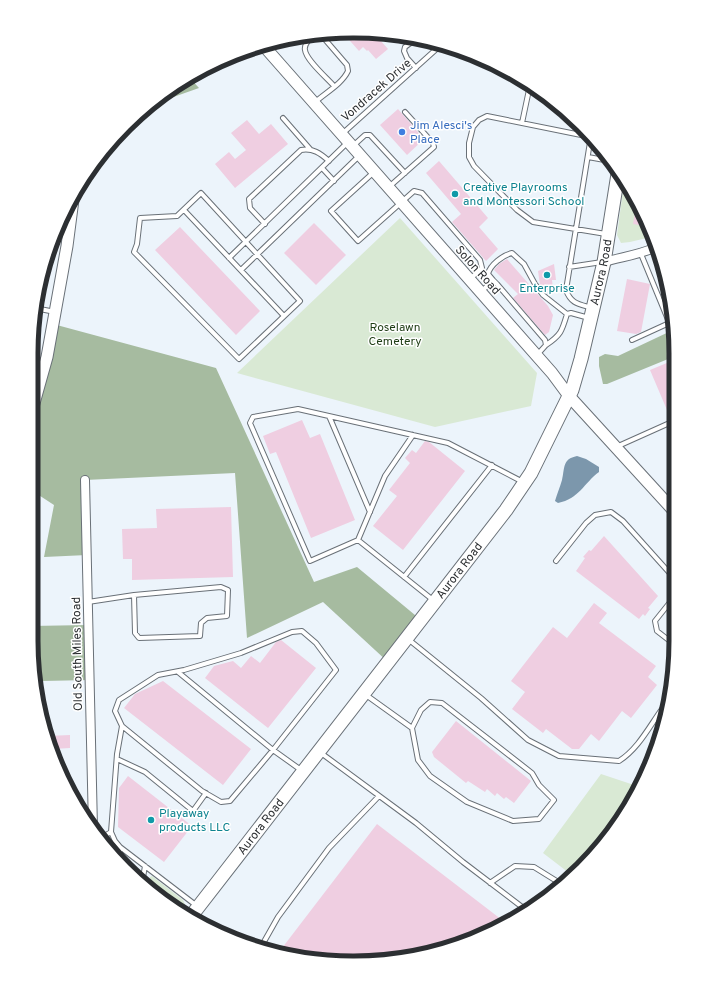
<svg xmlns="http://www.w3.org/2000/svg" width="707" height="994" viewBox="0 0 707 994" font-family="Overpass,sans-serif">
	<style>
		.green { fill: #d9e9d4 }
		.forest { fill: #a6bba0 }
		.water { fill: #7c97ac }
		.building { fill: #efcee1 }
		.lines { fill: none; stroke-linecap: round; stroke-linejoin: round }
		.service-casing { stroke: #697077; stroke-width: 6 }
		.minor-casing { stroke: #697077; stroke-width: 10 }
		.tertiary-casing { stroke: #697077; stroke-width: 13 }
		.primary-casing { stroke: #697077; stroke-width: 15 }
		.service { stroke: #fff; stroke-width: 4 }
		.minor { stroke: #fff; stroke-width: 8 }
		.tertiary { stroke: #fff; stroke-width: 11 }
		.primary { stroke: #fff; stroke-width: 13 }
		.shop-dot { fill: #3f7fe0; stroke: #fff; stroke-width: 1.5 }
		.culture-dot { fill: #0f9aa8; stroke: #fff; stroke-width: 1.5 }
		.labels { text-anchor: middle; stroke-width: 3; stroke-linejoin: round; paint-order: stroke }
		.street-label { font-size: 12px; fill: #2c2f32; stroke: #fff }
		.shop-label { font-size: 12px; fill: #366cbe; stroke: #fff; text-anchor: start }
		.culture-label { font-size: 12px; fill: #0d838f; stroke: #fff; text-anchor: start }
		.park-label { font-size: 12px; fill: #1f3d15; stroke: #fff }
		.rim { fill: none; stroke: #2c2f32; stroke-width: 5 }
	</style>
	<rect width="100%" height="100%" fill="#ecf4fb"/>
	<path class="green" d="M624,183L643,211L651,237L630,242L621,243L617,235Z
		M400,218L537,373L531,406L435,427L237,373Z
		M601,774L640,787L609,837L573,876L543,853Z
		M152,876L183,900L186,906L184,910L148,887L150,877Z"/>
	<path class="forest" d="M189,77L199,88L148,106Z
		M53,324L216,368L314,582L357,567L421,620L388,662L323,602L247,638L235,473L85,480L87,555L44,557L54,505L31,490V414Z
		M673,330V357L607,384H603L599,366V357L605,354L618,356Z
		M88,625L90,680L42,681L39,701L31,641V626Z"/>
	<path class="water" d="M577,456L586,459L599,467V472C584,483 579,499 558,503L555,501C557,494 560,487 562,480C565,468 562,459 577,456Z"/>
	<path class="building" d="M373,32L388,49L376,59L368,50L367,51L363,47L359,51L343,33Z
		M398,109L424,139L407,155L380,125Z
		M247,120L259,134L271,124L288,144L235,188L215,164L229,152L235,159L246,150L231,133Z
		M439,161L488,218L479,227L498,249L486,261L452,222L461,214L426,173Z
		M637,202L643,211L646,221L645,226L633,224Z
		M314,223L346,255L316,285L284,253Z
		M180,227L260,311L236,335L155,250Z
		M507,259L548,306L553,315L549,332L545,335L513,298L518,294L494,270L499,264Z
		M554,264L556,280H552L553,289L544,290L540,285L538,271Z
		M627,279L650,284L641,332L636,334L617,331Z
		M674,360V407L667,410L650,370Z
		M302,420L310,438L320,434L355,520L311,538L276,452L270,454L263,436Z
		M425,441L429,442L465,471L403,550L373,526L397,496L389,490L410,463L405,458L412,450L416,453Z
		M231,507L233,577L132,580V559H123L122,529L157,528L156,509Z
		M604,536L658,596L648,608L650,609L645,616L643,614L639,619L576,571L585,558L583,557L589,550L591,551Z
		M594,603L607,613L599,623L656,666L648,677L657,685L631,718L622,711L599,741L591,734L579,749H572L546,729L543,733L512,709L525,692L511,681L553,627L567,638Z
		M281,640L316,668L268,728L205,678L214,666L233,661L241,668L251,656L260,663L276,642Z
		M163,681L251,749L223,785L124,708L135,694Z
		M456,721L531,781L514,803L506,797L504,799L497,793L495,796L487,789L485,792L468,781L466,783L434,757L432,752Z
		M70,735V748L53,749L47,736Z
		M128,776L192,826L164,862L118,827L119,788Z
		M377,824L506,923L496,930L396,960H311L279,952Z"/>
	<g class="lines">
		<defs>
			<path id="service" d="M416,39L405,47L404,51L407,58L416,68
				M314,103C325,93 342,84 348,71L347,65L322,36C316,35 312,37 308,41C306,44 304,46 305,50C306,60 327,78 334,86
				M283,118L310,149
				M522,123L530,85
				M342,134L442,44
				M591,136L566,290C571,304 579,304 592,308
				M591,137L487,116L479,120L473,127L469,143V157L474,166L517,210L533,222L606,234
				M354,145L365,135H370L405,173
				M588,157L610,161
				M322,168L334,181
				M374,172L331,211L358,241L414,191L422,193L480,260L482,268L470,279
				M390,186L434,147L433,143L405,112
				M201,193L300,301L239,359L134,252L137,244L140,218L177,216Z
				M184,210L284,316
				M265,224L250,208L249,199L301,150C313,148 320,153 329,161
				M229,258L348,142
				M569,267L602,262
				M241,270L359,156
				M493,280L488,274C490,265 503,255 512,253L524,264L535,284L543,295L567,314
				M481,292L493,280L497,284L545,340L546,345L537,355
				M35,308L55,312
				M632,340L667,324L669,322L641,254
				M546,345C561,335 562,331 567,314L571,313L589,318
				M329,416L370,512
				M616,447L674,421
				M667,502L674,496
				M358,540L385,476L413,435
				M556,561L586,523L595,515L611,512L623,521L675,579
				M404,577L492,465
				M675,596L655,621L657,631L675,645
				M433,600L358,540L310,561L250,423L253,417L298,409L448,443L523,482
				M88,602L134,595L221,587L228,590L227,616L207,618L201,623L200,636L139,638L135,633L134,595
				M302,631L316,643L336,670L273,750L230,801L221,802L202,791L122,726L115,711L119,700L158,675L184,670L241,653L292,632Z
				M408,639L481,698L528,740L559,756L619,761C638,749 649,727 662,709L668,705
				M178,672L273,750L301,770
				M366,695L412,728L418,760L430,776L467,802L513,821L539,819L554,800L539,785L532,773L442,703L430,702L421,710L412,728
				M321,753L416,823L463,862L526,910
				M117,759L145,772L193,811L206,793
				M111,832L115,841L120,847L197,906
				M101,838L111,832L117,754L122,726
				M120,847V859
				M142,883L145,866
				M490,883L515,866L534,867L563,885
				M261,947L278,917L329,848L379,796"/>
			<path id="minor" d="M604,262C621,257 638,255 654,248
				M85,480L93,828"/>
			<path id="tertiary" d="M263,45L552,373L569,396L674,511
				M31,414L47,357L67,246L74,192"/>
			<g id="primary">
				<path id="s1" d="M192,915L506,510L531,473L572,390L581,359L604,262L618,174"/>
			</g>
		</defs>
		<use href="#service" class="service-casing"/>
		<use href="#minor" class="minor-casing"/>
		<use href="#tertiary" class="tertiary-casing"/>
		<use href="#primary" class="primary-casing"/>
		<use href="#service" class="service"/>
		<use href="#minor" class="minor"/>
		<use href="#tertiary" class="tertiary"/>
		<use href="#primary" class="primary"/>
	</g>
	<circle class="shop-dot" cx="402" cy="132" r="4"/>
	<g class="culture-dot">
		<circle cx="455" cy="194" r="4"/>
		<circle cx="547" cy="275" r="4"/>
		<circle cx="151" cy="820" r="4"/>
	</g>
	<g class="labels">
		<g class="street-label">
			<text transform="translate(376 90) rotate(-41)" y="4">Vondracek Drive</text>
			<text transform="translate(478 270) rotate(48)" y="4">Solon Road</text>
			<text dy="4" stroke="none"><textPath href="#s1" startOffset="771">Aurora Road</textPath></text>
			<text dy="4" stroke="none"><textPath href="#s1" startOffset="436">Aurora Road</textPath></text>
			<text transform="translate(77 654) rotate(-91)" y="4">Old South Miles Road</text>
			<text dy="4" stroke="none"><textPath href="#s1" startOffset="112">Aurora Road</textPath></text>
		</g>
		<g class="shop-label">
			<text x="410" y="129">Jim Alesci's<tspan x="410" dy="14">Place</tspan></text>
		</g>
		<g class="culture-label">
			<text x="463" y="191">Creative Playrooms<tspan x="463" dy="14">and Montessori School</tspan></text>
			<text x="547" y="292" text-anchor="middle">Enterprise</text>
			<text x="159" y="817">Playaway<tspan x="159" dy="14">products LLC</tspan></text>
		</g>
		<g class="park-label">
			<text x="395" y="331">Roselawn<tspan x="395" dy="14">Cemetery</tspan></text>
		</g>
	</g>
	<path d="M0 0H707V994H0ZM353 38H354A315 315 0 0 1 669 353V641A315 315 0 0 1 354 956H353A315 315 0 0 1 38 641V353A315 315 0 0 1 353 38Z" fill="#fff" fill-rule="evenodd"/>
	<path class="rim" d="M353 38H354A315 315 0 0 1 669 353V641A315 315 0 0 1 354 956H353A315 315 0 0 1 38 641V353A315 315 0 0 1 353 38Z"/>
</svg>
